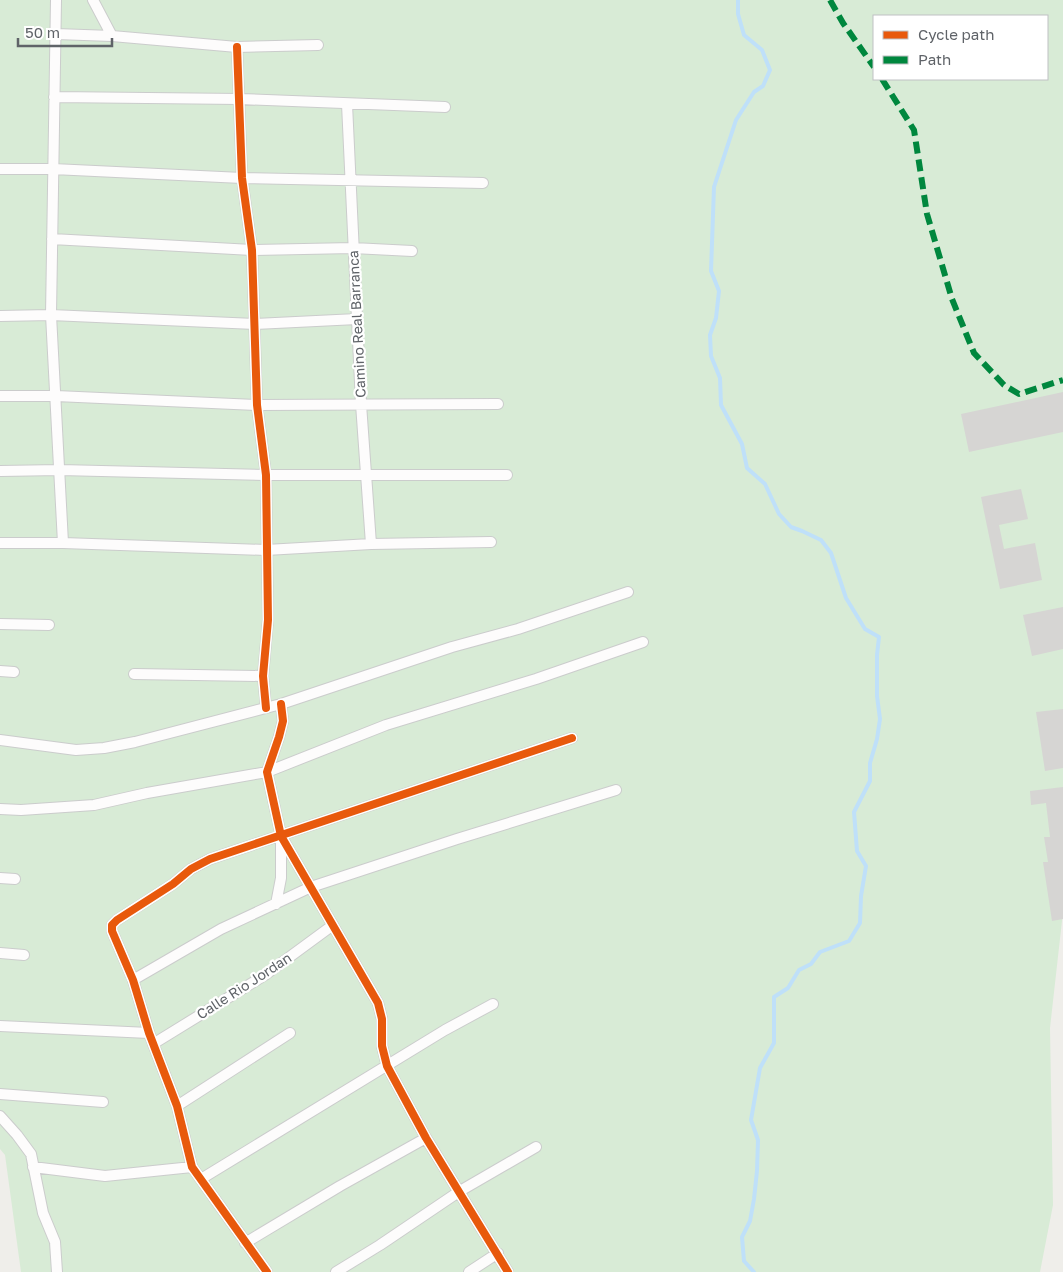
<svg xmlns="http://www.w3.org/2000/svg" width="1063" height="1272" viewBox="0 0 1063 1272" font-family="'Golos Text',sans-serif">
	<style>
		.green { fill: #d8ebd6; fill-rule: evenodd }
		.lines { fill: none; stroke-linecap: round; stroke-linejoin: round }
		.stream { stroke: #bfe0f9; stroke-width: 4 }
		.building { fill: #d6d5d3 }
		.street-casing { stroke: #cbcccc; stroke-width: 12 }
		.street { stroke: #fdfcfc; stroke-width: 10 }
		.quiet { stroke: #00873e; stroke-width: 6; stroke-dasharray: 12 6; stroke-linecap: butt }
		.cycleway-casing { stroke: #fff; stroke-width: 11 }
		.cycleway { stroke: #e8590c; stroke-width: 8 }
		.labels { text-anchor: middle; stroke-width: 4.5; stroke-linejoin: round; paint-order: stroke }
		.street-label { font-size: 14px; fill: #5f6368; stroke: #fff }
	</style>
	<rect width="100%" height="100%" fill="#efeeea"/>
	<path class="green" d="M0,0H1063V912L1050,1028L1053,1205L1040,1272H21L5,1155L0,1149ZM874,16H1047V79H874Z"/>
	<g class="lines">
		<path class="stream" d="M738,0V14L744,35L762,50L770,70L763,86L754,92L736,120L714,187L711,271L719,291L716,318L710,335L711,356L720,378L721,405L742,444L747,468L765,484L779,514L791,527L802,531L821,540L831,553L846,598L865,629L879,637L877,655V696L880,719L877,739L870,763V781L854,812L857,851L866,866L861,896L860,923L849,941L820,952L811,964L799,970L788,988L774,997V1043L760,1068L751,1120L758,1140L757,1171L754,1199L750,1221L742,1237L744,1261L754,1272"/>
	</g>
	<path class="building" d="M1063,392V432L969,452L961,414Z
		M1021,489L1028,519L999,525L1004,549L1035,543L1042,580L1000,589L981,497Z
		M1063,607V649L1032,656L1023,615Z
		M1063,709V768L1045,771L1036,712Z
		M1063,787V919L1052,921L1043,862H1048L1044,837H1050L1046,803L1031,805L1030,791Z"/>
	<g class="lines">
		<defs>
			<path id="street" d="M56,0L51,315L63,543
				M93,0L112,36
				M56,34L112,36L237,47L318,45
				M237,47L242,178L252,250L257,405L266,475L268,620L263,676L266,708
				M54,97L240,99L445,107
				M347,104L361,404L371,544
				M0,169H53L242,178L483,183
				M52,239L252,250L353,248L412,251
				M0,316L51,315L255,324L357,319
				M0,396H56L257,405L498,404
				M0,471L60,470L266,475H507
				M0,543H63L266,550L371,544L491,542
				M0,624L49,625
				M0,671L14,672
				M134,674L263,676
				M281,704L283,721L279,737L267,772L281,836L378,1003L382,1019V1046L387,1066L426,1138L508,1272
				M0,740L76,750L104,748L135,742L281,704L452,647L518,629L628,592
				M0,809L21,810L94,805L147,793L267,772L386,725L536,679L643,642
				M0,878L15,879
				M276,904L281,878V838
				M0,953L24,955
				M133,980L221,929L311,887L457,839L616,790
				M0,1026L149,1033
				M153,1044L265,975L333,925
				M0,1094L103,1102
				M177,1106L290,1033
				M0,1116L17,1135L31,1154L43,1213L55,1242L57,1272
				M33,1167L105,1176L192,1167
				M201,1179L445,1030L493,1004
				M245,1243L340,1186L426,1138
				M267,1272L192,1167L177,1106L149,1033L133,980L112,931V925L117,920L173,884L191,869L210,859L572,738
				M336,1272L380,1245L460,1191L536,1147
				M469,1272L498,1253"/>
		</defs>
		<use href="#street" class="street-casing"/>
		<use href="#street" class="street"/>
		<path class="quiet" d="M830,0L843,23L874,67
			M882,79L914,130L927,214L952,299L974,353L1004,385L1019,394L1063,380"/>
		<defs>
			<path id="cycleway" d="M237,47L242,178L252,250L257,405L266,475L268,620L263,676L266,708
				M281,704L283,721L279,737L267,772L281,836L378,1003L382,1019V1046L387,1066L426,1138L508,1272
				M267,1272L192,1167L177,1106L149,1033L133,980L112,931V925L117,920L173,884L191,869L210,859L572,738"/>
		</defs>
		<use href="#cycleway" class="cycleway-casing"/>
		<use href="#cycleway" class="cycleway"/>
	</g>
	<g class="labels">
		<g class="street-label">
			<text transform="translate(357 324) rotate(-93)" y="5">Camino Real Barranca</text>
			<text transform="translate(244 986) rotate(-33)" y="5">Calle Rio Jordan</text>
		</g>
	</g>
	<rect x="873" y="15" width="175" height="65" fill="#ffffff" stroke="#bfc1c3"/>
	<rect x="883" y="31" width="25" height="8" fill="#e8590c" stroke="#bfc1c3"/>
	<text x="918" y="40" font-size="15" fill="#5f6368">Cycle path</text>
	<rect x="883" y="56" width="25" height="8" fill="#00873e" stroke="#bfc1c3"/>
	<text x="918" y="65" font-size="15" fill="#5f6368">Path</text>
	<path d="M18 38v8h94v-8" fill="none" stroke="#5f6368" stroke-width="2.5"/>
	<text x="25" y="38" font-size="15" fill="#5f6368" stroke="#ffffff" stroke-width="4" paint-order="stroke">50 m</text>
</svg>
